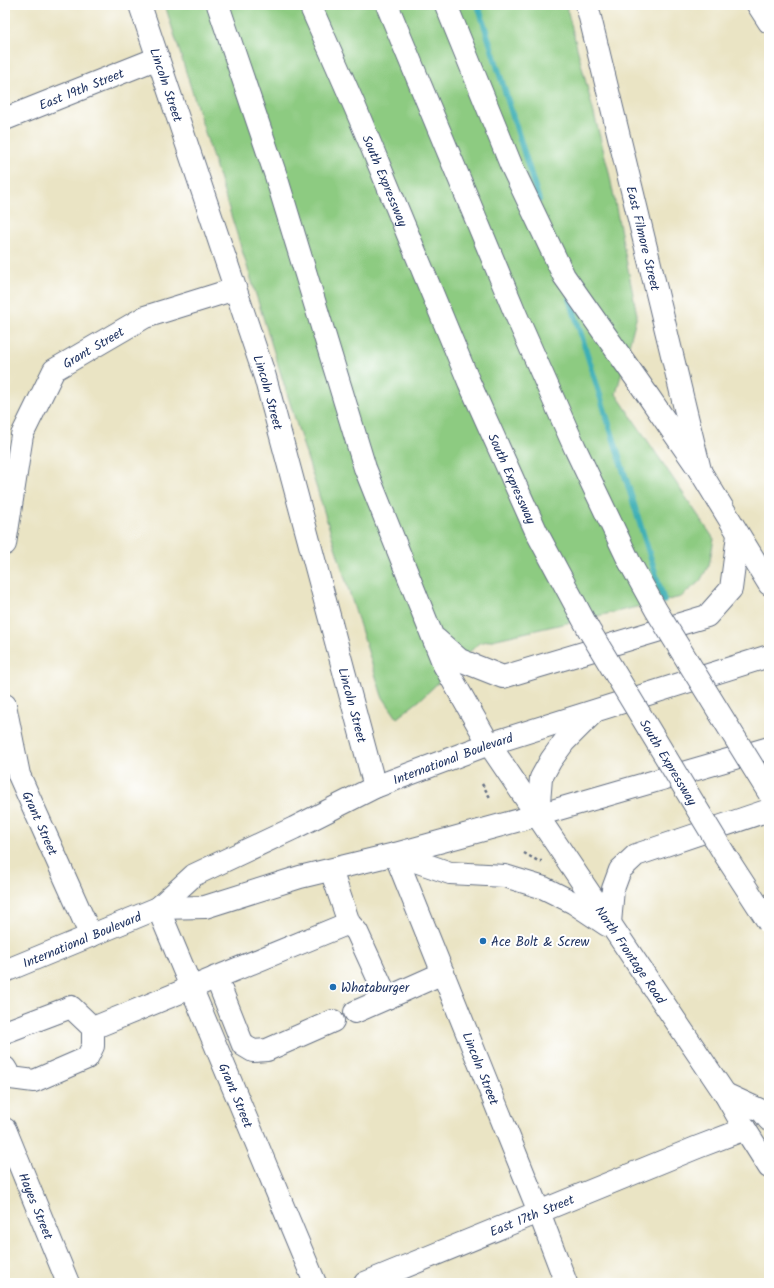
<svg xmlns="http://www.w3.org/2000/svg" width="774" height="1288" viewBox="0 0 774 1288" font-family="Kalam,sans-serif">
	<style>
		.green { fill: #8dcb81; stroke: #547d70 }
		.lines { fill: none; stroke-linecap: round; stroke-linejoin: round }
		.stream { stroke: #3eafb5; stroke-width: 6 }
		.minor-casing { stroke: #636e82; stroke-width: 24 }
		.major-casing { stroke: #636e82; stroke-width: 24 }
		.highway-casing { stroke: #636e82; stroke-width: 24 }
		.path { stroke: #636e82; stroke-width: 2.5; stroke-dasharray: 3 3; stroke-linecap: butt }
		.minor { stroke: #fff; stroke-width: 22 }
		.major { stroke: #fff; stroke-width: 22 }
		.highway { stroke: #fff; stroke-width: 22 }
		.highway-bridge-casing { stroke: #636e82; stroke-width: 24; stroke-linecap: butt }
		.highway-bridge { stroke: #fff; stroke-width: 22 }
		.poi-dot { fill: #1f6fb2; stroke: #fff; stroke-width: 1.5 }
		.labels { text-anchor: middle; stroke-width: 4; stroke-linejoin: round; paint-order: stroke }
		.street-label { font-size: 13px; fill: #1b2f5e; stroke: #fff }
		.poi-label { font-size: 13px; fill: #1b2f5e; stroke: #fff; text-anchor: start }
	</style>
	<rect width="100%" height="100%" fill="#fff"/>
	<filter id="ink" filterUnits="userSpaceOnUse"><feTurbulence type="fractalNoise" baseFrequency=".025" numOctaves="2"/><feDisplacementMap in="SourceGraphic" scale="8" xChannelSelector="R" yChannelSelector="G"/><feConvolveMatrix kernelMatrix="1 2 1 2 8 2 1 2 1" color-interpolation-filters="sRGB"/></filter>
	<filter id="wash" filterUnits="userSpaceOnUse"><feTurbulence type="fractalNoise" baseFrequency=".012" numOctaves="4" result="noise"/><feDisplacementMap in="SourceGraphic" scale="16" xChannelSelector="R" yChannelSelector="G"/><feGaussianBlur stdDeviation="0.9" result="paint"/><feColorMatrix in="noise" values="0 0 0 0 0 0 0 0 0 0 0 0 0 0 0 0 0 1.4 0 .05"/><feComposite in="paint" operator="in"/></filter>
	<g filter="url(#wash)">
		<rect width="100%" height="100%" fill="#eae4c4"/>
		<path class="green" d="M165,5H566L609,172L637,315L616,394L714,539L709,565L700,581L681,597L479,643L420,700L397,718L382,696Z"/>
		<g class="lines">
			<path class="stream" d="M478,5L539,200
				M570,299L664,601"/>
		</g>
	</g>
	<g filter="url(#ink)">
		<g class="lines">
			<defs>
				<g id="minor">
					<path id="s1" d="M140,5L265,377L375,787"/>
					<path id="s2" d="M587,5L700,470"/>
					<path d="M758,5L769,22"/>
					<path id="s3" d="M5,119L158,58"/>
					<path id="s4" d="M5,544L22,435L54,370L145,317L235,289"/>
					<path id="s5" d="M5,705L19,775L91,936"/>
					<path id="s6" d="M395,854L539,1212L566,1283"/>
					<path d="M331,870L349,923L357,932L387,998L443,973"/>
					<path id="s7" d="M158,908L315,1283"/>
					<path d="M216,977L243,1045L253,1051L267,1050L333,1021"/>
					<path d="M355,1012L387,998"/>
					<path d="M93,1028L349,923"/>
					<path d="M5,1032L71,1007L93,1028V1046L87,1058L34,1081L11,1078L5,1068"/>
					<path id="s8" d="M5,1129L68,1283"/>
					<path id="s9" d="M365,1283L698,1147L745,1129"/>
				</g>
				<g id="major">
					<path d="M700,471L769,584"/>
					<path id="s10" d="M444,665L489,744L725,1094L745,1129L769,1167"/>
					<path d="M538,815L541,778L551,760L564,742L593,713"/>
					<path d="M395,854L450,873L505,876L544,888L574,903L607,925"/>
					<path id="s11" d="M158,908L194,875L294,828L375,787L489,744L769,656"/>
					<path d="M610,923L613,889L620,870L636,855L769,810"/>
					<path id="s12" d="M5,971L158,908L205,907L300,877L395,854L538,815L769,748"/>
				</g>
				<path id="highway" d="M218,5L276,176L365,468L444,665
					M446,5L511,165L564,276L640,384L700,471
					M436,639L460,660L503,677L707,616L731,589L738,535
					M725,1094L762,1111L769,1120"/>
			</defs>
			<use href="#minor" class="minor-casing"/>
			<use href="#major" class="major-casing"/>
			<use href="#highway" class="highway-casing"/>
			<path class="path" d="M482,784L491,799
				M524,853L538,861H542"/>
			<use href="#minor" class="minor"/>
			<use href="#major" class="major"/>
			<use href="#highway" class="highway"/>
			<defs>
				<g id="highway-bridge">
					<path id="s13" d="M310,5L355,107L469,382L537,533L589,630L725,855L769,923"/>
					<path d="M387,5L516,315L575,448L629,561L656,610L769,793"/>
				</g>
			</defs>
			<use href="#highway-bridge" class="highway-bridge-casing"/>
			<use href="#highway-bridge" class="highway-bridge"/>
		</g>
	</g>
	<g class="poi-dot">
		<circle cx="483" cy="941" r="4"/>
		<circle cx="333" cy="987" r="4"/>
	</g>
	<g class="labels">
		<g class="street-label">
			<text dy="5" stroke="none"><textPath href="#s1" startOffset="84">Lincoln Street</textPath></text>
			<text dy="5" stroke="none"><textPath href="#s3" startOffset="82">East 19th Street</textPath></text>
			<text dy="5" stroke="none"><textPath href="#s13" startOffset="191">South Expressway</textPath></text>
			<text dy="5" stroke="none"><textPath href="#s2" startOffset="240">East Filmore Street</textPath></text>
			<text dy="5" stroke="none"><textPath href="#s4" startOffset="228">Grant Street</textPath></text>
			<text dy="5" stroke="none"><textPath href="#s1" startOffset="408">Lincoln Street</textPath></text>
			<text dy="5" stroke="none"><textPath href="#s13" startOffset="515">South Expressway</textPath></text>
			<text dy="5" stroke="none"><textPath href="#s1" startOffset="732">Lincoln Street</textPath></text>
			<text dy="5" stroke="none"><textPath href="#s11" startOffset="333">International Boulevard</textPath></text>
			<text dy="5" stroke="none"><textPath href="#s13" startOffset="839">South Expressway</textPath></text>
			<text dy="5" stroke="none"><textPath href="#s5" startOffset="124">Grant Street</textPath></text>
			<text dy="5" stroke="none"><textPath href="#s12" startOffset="83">International Boulevard</textPath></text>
			<text dy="5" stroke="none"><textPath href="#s10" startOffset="345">North Frontage Road</textPath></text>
			<text dy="5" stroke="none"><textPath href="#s6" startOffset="231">Lincoln Street</textPath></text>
			<text dy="5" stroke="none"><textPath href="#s7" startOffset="203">Grant Street</textPath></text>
			<text dy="5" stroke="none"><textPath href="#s8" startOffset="83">Hayes Street</textPath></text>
			<text dy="5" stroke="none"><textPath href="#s9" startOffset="180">East 17th Street</textPath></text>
		</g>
		<g class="poi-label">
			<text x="491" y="946">Ace Bolt &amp; Screw</text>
			<text x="341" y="992">Whataburger</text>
		</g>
	</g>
	<rect width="774" height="1288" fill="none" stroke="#fff" stroke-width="20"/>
</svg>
